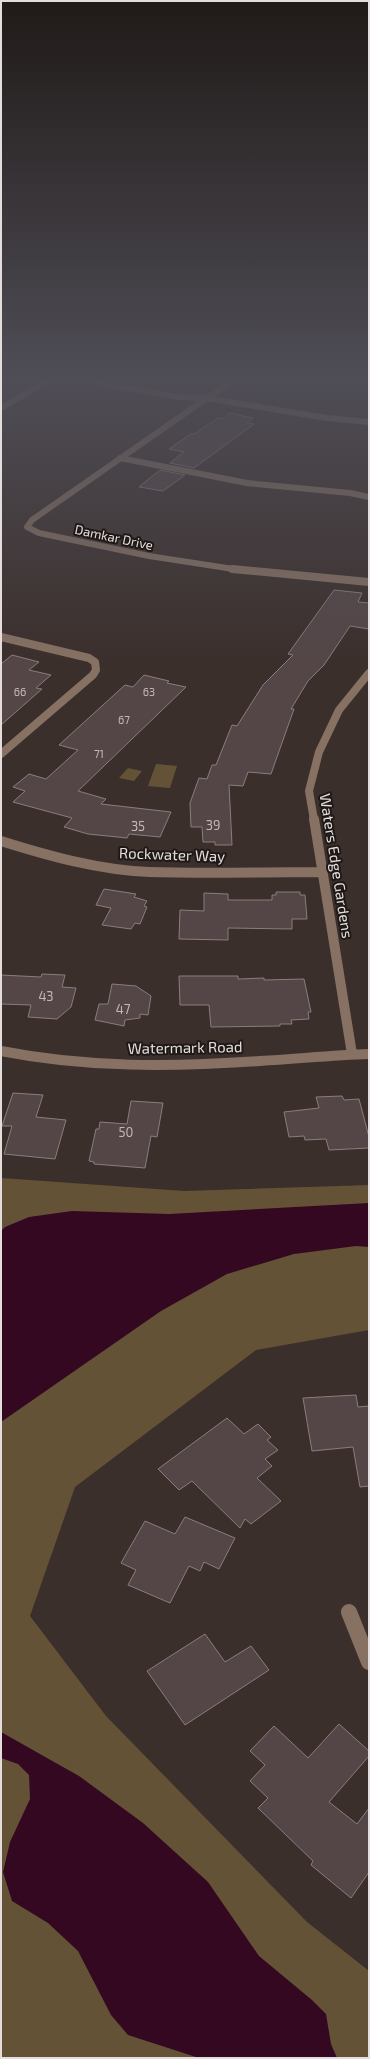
<svg xmlns="http://www.w3.org/2000/svg" width="370" height="2059" viewBox="0 0 370 2059" font-family="'Exo 2',sans-serif">
	<style>
		.green { fill: #645237 }
		.water { fill: #340820 }
		.building { fill: #544647; stroke: #8c7c7d }
		.lines { fill: none; stroke-linecap: round; stroke-linejoin: round }
		.minor-far3 { stroke: #867163; stroke-width: 6 }
		.minor-far2 { stroke: #867163; stroke-width: 8 }
		.minor-far1 { stroke: #867163; stroke-width: 10 }
		.minor { stroke: #867163; stroke-width: 16 }
		.labels { text-anchor: middle; stroke-width: 4; stroke-linejoin: round; paint-order: stroke }
		.far-number-label { font-size: 11px; fill: #c1b7b6 }
		.far-street-label { font-size: 13px; fill: #e5dddb; stroke: #1e1817 }
		.number-label { font-size: 13px; fill: #c1b7b6 }
		.street-label { font-size: 15px; fill: #e5dddb; stroke: #1e1817 }
	</style>
	<rect width="100%" height="100%" fill="#3b2f2c"/>
	<path class="green" d="M156,764L177,766L170,788L148,786Z
		M128,768L142,771L134,781L119,778Z
		M1,1178L184,1191L369,1185V1330L256,1350L75,1487L30,1616L106,1716L307,1922L369,1971V2058H1Z"/>
	<path class="water" d="M369,1203V1247L356,1246L294,1254L227,1274L161,1311L1,1422V1231L5,1227L29,1217L72,1211L169,1214Z
		M1,1732L79,1776L143,1823L208,1882L259,1956L312,2000L326,2014L331,2044L337,2058H199L128,2035L111,2015L78,1951L48,1923L12,1901L3,1872L10,1842L30,1799L29,1775L18,1764L1,1758Z"/>
	<path class="building" d="M229,413L253,418L247,423L254,424L194,468L170,463L184,452L169,449L191,434H194L218,418L222,419Z
		M160,470L185,475L163,491L139,487Z
		M334,590L362,593L358,602L369,603V629L350,626L324,665L308,681L291,709H294L271,774L248,772L243,786L229,785L232,845H215V842H203L202,827H191L190,803L199,778L207,779L212,765H216L232,725L237,726L263,685L293,655L288,654Z
		M12,655L39,662L29,670L51,675L36,688L42,689L1,725V664Z
		M144,675L169,681L167,683L186,687L78,791L106,799L101,804L171,812L160,837L129,834L127,838L88,834L64,827L72,818L13,802L25,791L13,787L29,774L46,779L78,750L59,745L125,685L133,687Z
		M104,889L136,894L134,897L147,901L144,906L147,907L140,924L135,923L131,929L102,925L111,908L96,905Z
		M276,892H300V895H305L307,919H292V929L228,928V940L179,939L180,910L204,911V893L228,894V900H272V895H276Z
		M42,974L65,975L62,987L76,988L71,1007L57,1019L28,1017L31,1005L1,1004V975L41,977Z
		M179,976H238V979L264,978V980L304,979L311,1012H308L309,1019L291,1020L292,1024H280V1026L211,1027L209,1005H180Z
		M112,984L136,986L151,996L148,1015L140,1014V1018L125,1020L124,1026L95,1020L99,1004H108Z
		M13,1093L43,1095L36,1117L66,1120L55,1159L4,1154L12,1126H2Z
		M342,1096L344,1100L359,1099L369,1137V1148L329,1150L326,1139L305,1140L304,1136L289,1137L284,1112L319,1108L316,1097Z
		M131,1101L163,1103L157,1137L151,1136L145,1168L94,1164V1162L89,1161L96,1129H99L100,1122L127,1124Z
		M356,1395L358,1407L369,1406V1486L360,1487L353,1447L312,1451L303,1398Z
		M227,1418L244,1434L258,1424L271,1437L267,1440L278,1450L265,1459L272,1466L257,1478L281,1501L251,1524L245,1519L240,1528L192,1481L179,1490L158,1469Z
		M185,1517L235,1538L219,1569L204,1562L200,1571L189,1566L170,1603L128,1585L136,1570L121,1563L145,1521L175,1534Z
		M205,1634L225,1662L251,1646L269,1670L185,1725L147,1671Z
		M339,1724L369,1751V1756L329,1802L357,1824L369,1808V1872L351,1898L311,1865L313,1861L258,1808L268,1798L250,1781L265,1765L250,1751L274,1726L308,1758Z"/>
	<g class="lines">
		<path class="minor-far3" d="M73,375L96,377
			M317,375L365,377
			M89,378L94,382L178,397L206,398L327,418L369,422
			M1,408L58,375
			M120,458L247,483L350,493L369,497
			M240,570L149,556L39,533L27,527L32,520L240,375"/>
		<path class="minor-far2" d="M232,569L369,582
			M1,637L89,658L95,662L96,670L93,675L1,754
			M314,820L309,791L319,752L339,710L369,673"/>
		<path class="minor-far1" d="M314,819L352,1054
			M1,841C49,856 99,870 149,872C207,874 265,872 322,872
			M1,1051C87,1068 173,1067 260,1061C297,1059 333,1055 369,1054"/>
		<path class="minor" d="M349,1612L369,1662"/>
	</g>
	<linearGradient id="sky" x2="0" y2="1"><stop stop-color="#201a18"/><stop offset="0.57" stop-color="#4f4d56"/><stop offset="1" stop-color="#4f4d56" stop-opacity="0"/></linearGradient>
	<rect width="370" height="663" fill="url(#sky)"/>
	<g class="labels">
		<g class="far-number-label">
			<text x="20" y="696">66</text>
			<text x="149" y="696">63</text>
			<text x="124" y="724">67</text>
			<text x="99" y="758">71</text>
		</g>
		<g class="far-street-label">
			<text transform="translate(114 537) rotate(12)" y="5">Damkar Drive</text>
		</g>
		<g class="number-label">
			<text x="213" y="830">39</text>
			<text x="138" y="831">35</text>
			<text x="46" y="1001">43</text>
			<text x="123" y="1014">47</text>
			<text x="126" y="1137">50</text>
		</g>
		<g class="street-label">
			<text transform="translate(172 855) rotate(2)" y="5">Rockwater Way</text>
			<text transform="translate(336 866) rotate(81)" y="5">Waters Edge Gardens</text>
			<text transform="translate(185 1048) rotate(-1)" y="5">Watermark Road</text>
		</g>
	</g>
	<rect width="370" height="2059" fill="none" stroke="#e5dddb" stroke-width="4"/>
</svg>
